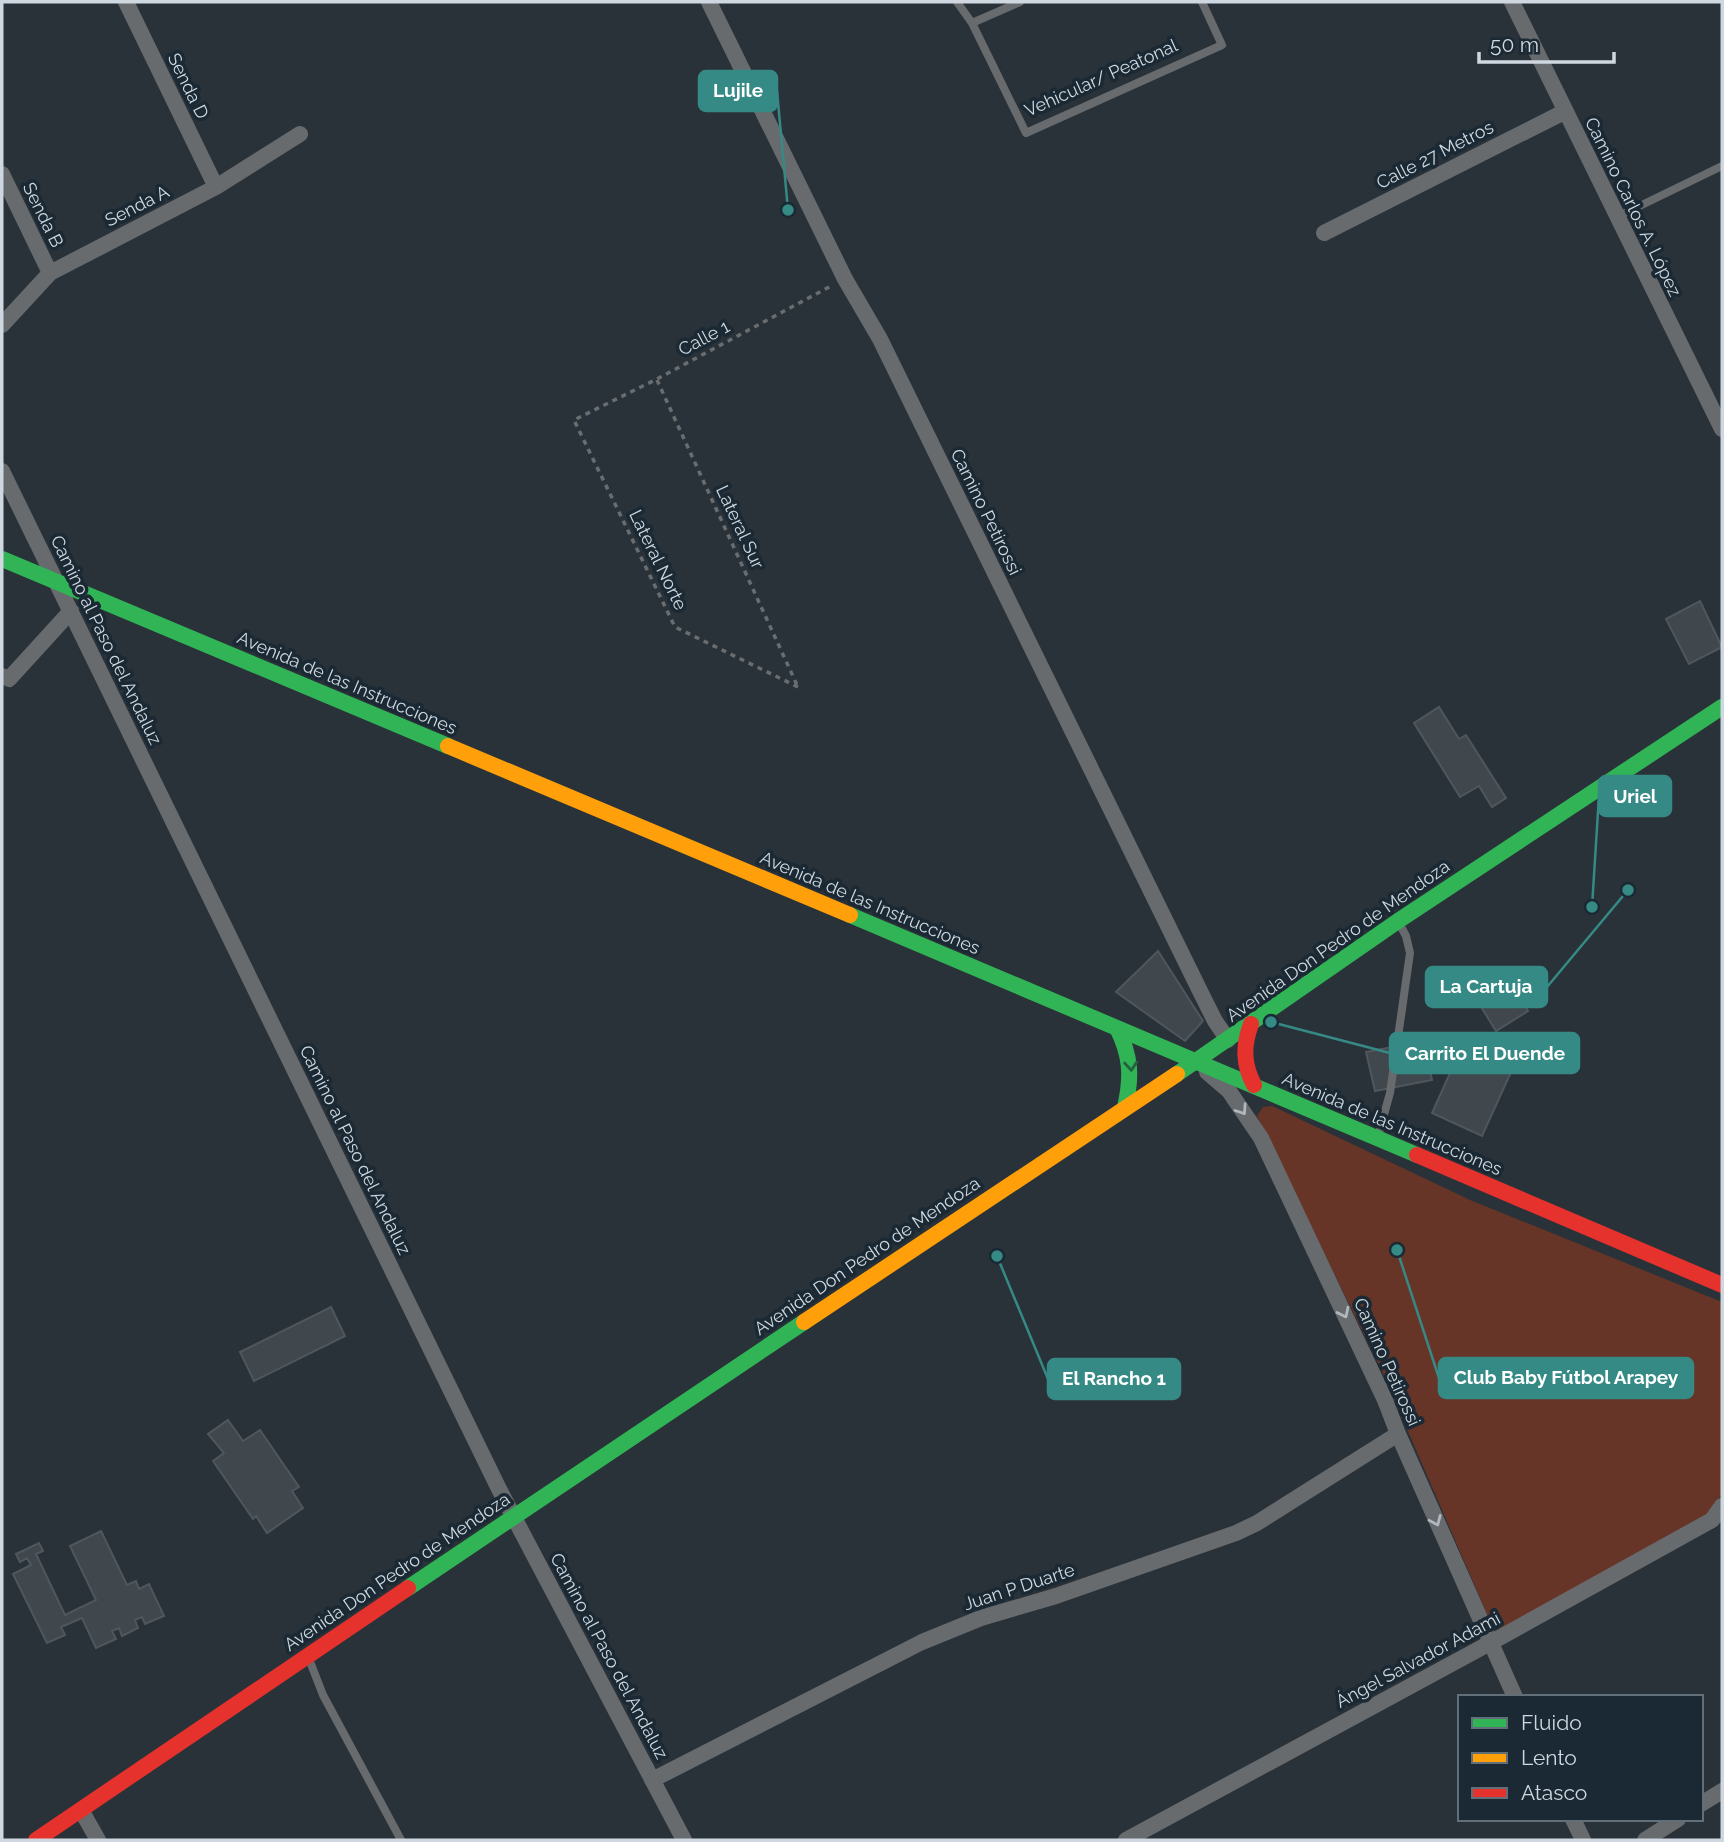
<svg xmlns="http://www.w3.org/2000/svg" width="1724" height="1842" viewBox="0 0 1724 1842" font-family="Raleway,sans-serif">
	<style>
		.green { fill: #673527 }
		.building { fill: #40474d; stroke: #50575c; stroke-width: 2 }
		.lines { fill: none; stroke-linecap: round; stroke-linejoin: round }
		.path { stroke: #696d6f; stroke-width: 3.5; stroke-dasharray: 5 5; stroke-linecap: butt }
		.lane { stroke: #686b6e; stroke-width: 8 }
		.street { stroke: #686b6e; stroke-width: 16 }
		.fast { stroke: #30b455; stroke-width: 16 }
		.slow { stroke: #ff9f0a; stroke-width: 16 }
		.jam { stroke: #e5322d; stroke-width: 16 }
		.oneway { stroke: #236141 }
		.oneway2 { stroke: #b0b7be }
		.labels { text-anchor: middle; stroke-width: 7; stroke-linejoin: round; paint-order: stroke }
		.street-label { font-size: 18px; fill: #cfd8e0; stroke: #1a2934 }
		.leader { fill: none; stroke: #358a85; stroke-width: 2.5 }
		.callout-dot { fill: #358a85; stroke: #1a2934; stroke-width: 2.5 }
		.callout { fill: #358a85; stroke: #358a85; stroke-width: 2.5 }
		.callout-label { font-size: 19px; text-anchor: middle; font-weight: bold; fill: #fff }
	</style>
	<rect width="100%" height="100%" fill="#2a3239"/>
	<path class="green" d="M1272,1106L1470,1200L1722,1302V1493L1708,1516L1501,1629L1490,1621L1382,1371L1257,1116L1263,1107Z"/>
	<path class="building" d="M1700,601L1722,647L1689,664L1666,619Z
		M1439,707L1459,739L1466,735L1506,798L1492,807L1479,786L1460,797L1414,723Z
		M1158,951L1203,1021L1185,1041L1116,992Z
		M1507,977L1528,1011L1496,1031L1475,997Z
		M1424,1041L1432,1080L1375,1091L1366,1052Z
		M1517,1059L1482,1136L1432,1113L1455,1062Z
		M331,1307L345,1336L254,1381L240,1352Z
		M228,1420L243,1441L260,1430L299,1487L292,1491L303,1508L267,1533L256,1516L253,1519L213,1461L224,1453L208,1434Z
		M101,1531L127,1585L136,1581L139,1589L149,1584L164,1616L145,1624L142,1617L135,1620L138,1628L122,1636L119,1628L112,1631L116,1639L96,1648L82,1618L61,1627L65,1635L47,1643L13,1574L31,1565L27,1558L20,1562L16,1554L39,1543L43,1551L36,1554L65,1615L96,1600L70,1546Z"/>
	<g class="lines">
		<path class="path" d="M657,380L797,685
			M798,687L675,627L574,420L657,379L831,286"/>
		<path class="lane" d="M957,2L972,23L1026,133L1222,45L1202,2
			M972,23L1020,2
			M1617,217L1722,166
			M1378,1136L1390,1093L1410,953L1406,936L1399,923
			M309,1659L323,1695L401,1840"/>
		<path class="street" d="M126,2L216,187
			M709,2L845,279L880,339L1200,991L1215,1021L1228,1040
			M1512,2L1722,429
			M2,174L50,273
			M1324,233L1564,112
			M2,325L50,273L216,187L300,134
			M2,471L499,1489L684,1840
			M2,676L9,679L71,611
			M1207,1072L1229,1091L1261,1138L1385,1400L1398,1434L1515,1697
			M652,1780L922,1642L981,1618L1056,1596L1236,1533L1257,1523L1398,1434
			M1701,1804L1722,1791
			M81,1810L98,1840
			M1573,1819L1583,1840
			M1126,1840L1490,1643L1712,1520L1722,1506
			M1645,1840L1678,1819"/>
		<path class="fast" d="M2,559L448,746
			M850,915L1417,1155
			M1117,1028C1131,1056 1132,1077 1125,1107
			M1177,1074L1398,921L1722,707
			M408,1588L804,1322"/>
		<path class="slow" d="M448,746L850,915
			M804,1322L1177,1074"/>
		<path class="jam" d="M1251,1024C1243,1046 1243,1064 1254,1085
			M1417,1155L1722,1285
			M36,1840L408,1588"/>
	</g>
	<defs><path id="oneway-chevron" d="M-2-3.5L2.5 0L-2 3.5" fill="none" stroke-width="1.6" stroke-linecap="round" stroke-linejoin="round" transform="scale(1.75)"/></defs>
	<use class="oneway" href="#oneway-chevron" transform="translate(1131 1066) rotate(85)"/>
	<g class="oneway2">
		<use href="#oneway-chevron" transform="translate(1242 1110) rotate(56)"/>
		<use href="#oneway-chevron" transform="translate(1344 1313) rotate(64)"/>
		<use href="#oneway-chevron" transform="translate(1436 1521) rotate(66)"/>
	</g>
	<g class="labels">
		<g class="street-label">
			<text transform="translate(1101 78) rotate(-24)" y="6">Vehicular/ Peatonal</text>
			<text transform="translate(188 86) rotate(64)" y="6">Senda D</text>
			<text transform="translate(1435 155) rotate(-27)" y="6">Calle 27 Metros</text>
			<text transform="translate(137 206) rotate(-27)" y="6">Senda A</text>
			<text transform="translate(1633 207) rotate(64)" y="6">Camino Carlos A. López</text>
			<text transform="translate(43 215) rotate(64)" y="6">Senda B</text>
			<text transform="translate(704 338) rotate(-28)" y="6">Calle 1</text>
			<text transform="translate(986 512) rotate(64)" y="6">Camino Petirossi</text>
			<text transform="translate(740 527) rotate(65)" y="6">Lateral Sur</text>
			<text transform="translate(658 560) rotate(64)" y="6">Lateral Norte</text>
			<text transform="translate(106 640) rotate(64)" y="6">Camino al Paso del Andaluz</text>
			<text transform="translate(347 683) rotate(23)" y="6">Avenida de las Instrucciones</text>
			<text transform="translate(870 903) rotate(23)" y="6">Avenida de las Instrucciones</text>
			<text transform="translate(1338 941) rotate(-35)" y="6">Avenida Don Pedro de Mendoza</text>
			<text transform="translate(1392 1124) rotate(23)" y="6">Avenida de las Instrucciones</text>
			<text transform="translate(355 1150) rotate(64)" y="6">Camino al Paso del Andaluz</text>
			<text transform="translate(867 1256) rotate(-34)" y="6">Avenida Don Pedro de Mendoza</text>
			<text transform="translate(1387 1362) rotate(66)" y="6">Camino Petirossi</text>
			<text transform="translate(397 1572) rotate(-34)" y="6">Avenida Don Pedro de Mendoza</text>
			<text transform="translate(1019 1587) rotate(-18)" y="6">Juan P Duarte</text>
			<text transform="translate(609 1656) rotate(62)" y="6">Camino al Paso del Andaluz</text>
			<text transform="translate(1418 1660) rotate(-28)" y="6">Ángel Salvador Adami</text>
		</g>
	</g>
	<path class="leader" d="M788 210L777 91M1592 907L1599 796M1628 890L1547 987M1271 1022L1390 1053M1397 1250L1439 1378M997 1256L1048 1379"/>
	<g class="callout-dot">
		<circle cx="788" cy="210" r="7"/>
		<circle cx="1592" cy="907" r="7"/>
		<circle cx="1628" cy="890" r="7"/>
		<circle cx="1271" cy="1022" r="7"/>
		<circle cx="1397" cy="1250" r="7"/>
		<circle cx="997" cy="1256" r="7"/>
	</g>
	<g class="callout">
		<rect x="699" y="71" width="78" height="40" rx="7"/>
		<rect x="1599" y="776" width="72" height="40" rx="7"/>
		<rect x="1426" y="967" width="121" height="40" rx="7"/>
		<rect x="1390" y="1033" width="189" height="40" rx="7"/>
		<rect x="1439" y="1358" width="254" height="40" rx="7"/>
		<rect x="1048" y="1359" width="132" height="40" rx="7"/>
	</g>
	<g class="callout-label">
		<text x="738" y="97">Lujile</text>
		<text x="1635" y="803">Uriel</text>
		<text x="1486" y="993">La Cartuja</text>
		<text x="1485" y="1060">Carrito El Duende</text>
		<text x="1566" y="1384">Club Baby Fútbol Arapey</text>
		<text x="1114" y="1385">El Rancho 1</text>
	</g>
	<rect width="1724" height="1842" fill="none" stroke="#cfd8e0" stroke-width="7"/>
	<rect x="1458" y="1695" width="245" height="126" fill="#1a2934" stroke="#626f79" stroke-width="2"/>
	<rect x="1472" y="1718" width="35" height="10" fill="#30b455" stroke="#626f79" stroke-width="2"/>
	<text x="1521" y="1730" font-size="21" fill="#cfd8e0">Fluido</text>
	<rect x="1472" y="1753" width="35" height="10" fill="#ff9f0a" stroke="#626f79" stroke-width="2"/>
	<text x="1521" y="1765" font-size="21" fill="#cfd8e0">Lento</text>
	<rect x="1472" y="1788" width="35" height="10" fill="#e5322d" stroke="#626f79" stroke-width="2"/>
	<text x="1521" y="1800" font-size="21" fill="#cfd8e0">Atasco</text>
	<path d="M1479 52v10h135v-10" fill="none" stroke="#cfd8e0" stroke-width="3.5"/>
	<text x="1490" y="52" font-size="21" fill="#cfd8e0" stroke="#1a2934" stroke-width="5" paint-order="stroke">50 m</text>
</svg>
